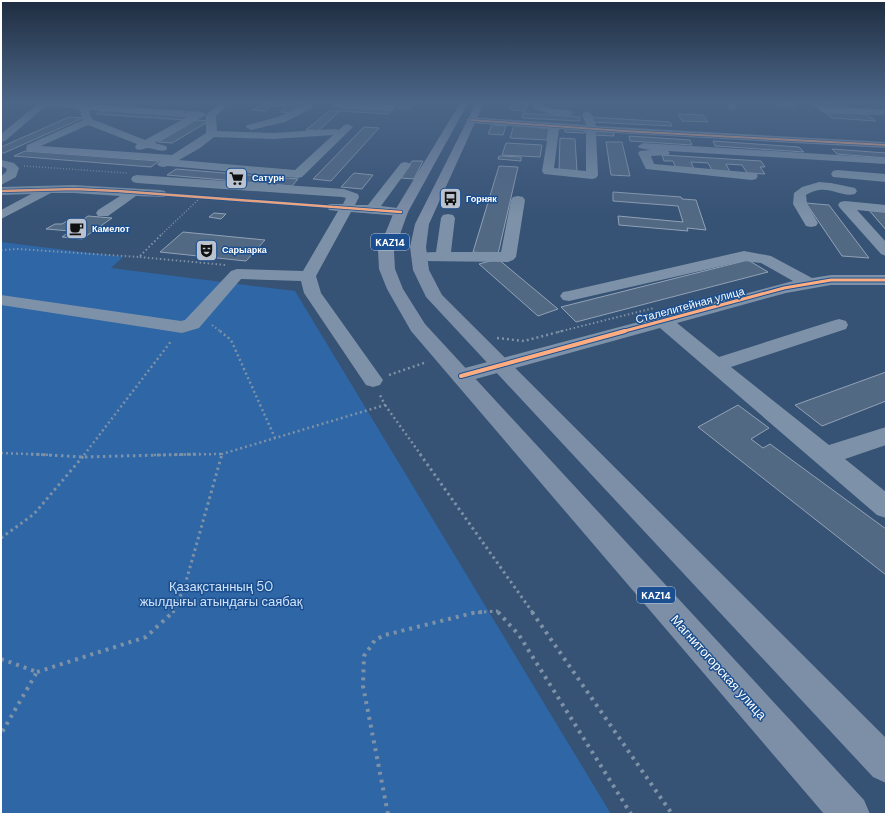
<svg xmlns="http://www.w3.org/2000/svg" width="887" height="815" viewBox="0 0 887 815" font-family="'DM Sans',sans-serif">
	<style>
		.green { fill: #2f66a5 }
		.building { fill: #526984; stroke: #92a2b6 }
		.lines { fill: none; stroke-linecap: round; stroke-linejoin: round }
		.path-far4 { stroke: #7d92a8; stroke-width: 1.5; stroke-dasharray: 1 2; stroke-linecap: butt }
		.path-far3 { stroke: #7d92a8; stroke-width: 2; stroke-dasharray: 1.5 2.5; stroke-linecap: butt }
		.path-far2 { stroke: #7d92a8; stroke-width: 2.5; stroke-dasharray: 2 3; stroke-linecap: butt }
		.path-far1 { stroke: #7d92a8; stroke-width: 3; stroke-dasharray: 2.5 3.5; stroke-linecap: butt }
		.path { stroke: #7d92a8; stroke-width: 4; stroke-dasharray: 3 5; stroke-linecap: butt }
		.minor { fill: #7d92a8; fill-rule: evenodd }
		.major { fill: #7d8ea7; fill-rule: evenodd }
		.cycleway-far3-casing { stroke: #1b4f8f; stroke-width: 3 }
		.cycleway-far2-casing { stroke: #1b4f8f; stroke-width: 4 }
		.cycleway-far1-casing { stroke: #1b4f8f; stroke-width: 5 }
		.cycleway-casing { stroke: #1b4f8f; stroke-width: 6 }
		.cycleway-far3 { stroke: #ffac80; stroke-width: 2 }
		.cycleway-far2 { stroke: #ffac80; stroke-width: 2.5 }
		.cycleway-far1 { stroke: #ffac80; stroke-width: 3 }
		.cycleway { stroke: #ffac80; stroke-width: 4 }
		.labels { text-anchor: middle; stroke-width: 3; stroke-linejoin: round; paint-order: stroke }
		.far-poi-label { font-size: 9px; font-weight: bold; fill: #fff; stroke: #1b4f8f; text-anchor: start }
		.shield { fill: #1b4f8f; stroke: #bbcadd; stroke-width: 1 }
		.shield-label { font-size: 10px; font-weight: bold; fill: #fff }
		.street-label { font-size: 11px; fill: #fff; stroke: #1b4f8f }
		.near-park-label { font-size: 13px; fill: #cfe3fa; stroke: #1b4f8f }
		.near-street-label { font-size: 13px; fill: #fff; stroke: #1b4f8f }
	</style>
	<rect width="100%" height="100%" fill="#365274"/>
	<path class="green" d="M1,242L123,257L111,268L295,291L611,814H1Z"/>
	<path class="building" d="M263,103L291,105L294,103H304L292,113L280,112L287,107L271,106L265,111L252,110Z
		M404,103H414L409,109L399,108Z
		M513,103H528L525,111L510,110Z
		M777,103H791L795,106H780Z
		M823,103H837L846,109H830Z
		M344,107L393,110L389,114L340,111Z
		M105,110L192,116L185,120L96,114Z
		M329,111H340L318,131L306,130Z
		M824,112L865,114L876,121L832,118Z
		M523,113L580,117V121L522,118Z
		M678,114L703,115L708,122L682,121Z
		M69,117L83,118L4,153H1V147Z
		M590,117L670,122L672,126L590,122Z
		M196,120L209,121L172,143L158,142Z
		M492,125L506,126L503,135L488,134Z
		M514,125L549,127L547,140L510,138Z
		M364,127L379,128L331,181L313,179Z
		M565,128L585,130V133L565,132Z
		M594,131L613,132L614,136L594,135Z
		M629,136L690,140L692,145L630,141Z
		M560,138L575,139L577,171L559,170Z
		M713,141L799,147L804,152L715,146Z
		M606,142H622L630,176L611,175Z
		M506,143L542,145L540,157L502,155Z
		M832,149L886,153V158L837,154Z
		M25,151L159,161L151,167L14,156Z
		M662,155L761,161L765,167H760L765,174L747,173L742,165L726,164L730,172L712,170L708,163L691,162L694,169L676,168L673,161H664Z
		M499,156L521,157V161L498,159Z
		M412,161H423L414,179L401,178Z
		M499,166L518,167L498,254L473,252Z
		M176,169L298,179L292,186L167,175Z
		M354,173L373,175L362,189L341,187Z
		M613,192L681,197L682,199L696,200L706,230L687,228L688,231L619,225L618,216L683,222L678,206L613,201Z
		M806,203L829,205L869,258L842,256Z
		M868,209L886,211V230Z
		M214,213L226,214L221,219L209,217Z
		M88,216L112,218L82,239L62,237L70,231L46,229L55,224H62L70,219L81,221Z
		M183,232L265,240L246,261L160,252Z
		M498,259L558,309L538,316L479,264Z
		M748,260L768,272L576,322L561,307Z
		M886,372V401L822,426L795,405Z
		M738,405L769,428L751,439L763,448L770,444L886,529V575L698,427Z"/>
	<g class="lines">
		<path class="path-far4" d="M24,166L127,173
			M160,236L201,197"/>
		<path class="path-far3" d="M161,235L139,257L226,265
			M1,250L18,249L139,257
			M212,325L221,332
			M558,332L654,308"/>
		<path class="path-far2" d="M220,331L231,340L275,438
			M497,338L524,341L562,331
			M389,375L427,362
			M385,405L421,455
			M1,453L52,455
			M84,455L172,340
			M154,455L222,454
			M222,455V454L385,405L379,393"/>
		<path class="path-far1" d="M31,454L83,457L200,454
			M420,454L533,613
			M1,538L34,514L85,454
			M173,613L185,585L222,454
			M472,613L497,611L499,613"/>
		<path class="path" d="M498,612L519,635L631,814
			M532,612L672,814
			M1,659L37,672L1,734
			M37,672L146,637L173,612
			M388,814L363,686L364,656L375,640L385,635L473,613L482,612"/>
		<path class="minor" d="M39,103H74L202,112L206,115L220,103H229L216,116L217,131L273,133L335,129L339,130L344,125L348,124L353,127L302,177L298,178L168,166L163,167L159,166L157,164L160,161L27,151L26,149L27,145L83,120L79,109L52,106L48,104L5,141L1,142V134ZM89,110L187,117L145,140L92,119ZM206,115V133L172,155L41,146L88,125L137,144L135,147L136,149C141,151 144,148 149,148C155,149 160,152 166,150L167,148L166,146L155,143ZM333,135L295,170L179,160L200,148L214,137L273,139Z
			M309,103L312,104L314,106L312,108L285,122L251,130L246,127L247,125L278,117Z
			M332,103L388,105L390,103H399L393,110L390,111L335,108L331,105Z
			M535,103H543V106L553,109L569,110L574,113C566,120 544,112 535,109L533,107Z
			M725,103H733L737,107L732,110L729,109Z
			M811,103H820L827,107L882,109L885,110L886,113L882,115L825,113L822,112Z
			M587,111L592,114L596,126L886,142V148L596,132L598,175L596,178L592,179L544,174L542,171L549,129L471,123L466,120L471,117L586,125L582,114ZM559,129L586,131V171L554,168Z
			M643,143L886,158V164L668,151L670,153L668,155L651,156L654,164L756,173L758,176L756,179L752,180L646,169L638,153L640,151L650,150L639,148L638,146Z
			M1,160L14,163L19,168L16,177L1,185V176L6,172L7,169L1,166Z
			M405,162L409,163L411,165L381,206L406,209L408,212L406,215L401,216L351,212L316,276L321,293L383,380L380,385L373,387L366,385L304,293L301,281L241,279L199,328L182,333L1,305V295L181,321L185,320L231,271L237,269L303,271L338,211L329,210L327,207L329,204H343L346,198L342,197L137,183L133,182L131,179L133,176L137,175L344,189L358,194L359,197L355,205H368L401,163Z
			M837,170L886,174V182L833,177L831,174L833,171Z
			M819,182L831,183L855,188L857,191L855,194C838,198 828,182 806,195L807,204L818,223L816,226L811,227L806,226L793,204L794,193L802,187Z
			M74,185L160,190L165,191L166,194L165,197L136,196L108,216H98L96,213L98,210L120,196L74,193H51L1,219V210L31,194L1,195V187Z
			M518,196L523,197L525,200L516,257L513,260L508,262L419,261L414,259L411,256L414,253L436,252L441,218L443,215L448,214L453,215L455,218L451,252H501L511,200L513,197Z
			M845,201L886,205V213L857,210L886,242V256L881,254L840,208L838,205L840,202Z
			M744,251L771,256L812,278L831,275H886V285H831L786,293L677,323L719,357L832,321L839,319L846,321L848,325L846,329L731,367L829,445L886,427V445L845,459L886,492V518L877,515L660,328L461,383L454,381L451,376L454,371L461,369L793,281L761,263L744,261L569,301L563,300L560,296L563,292L569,291Z"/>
		<path class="major" d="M460,103H468L408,212L394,251L395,269L403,289L425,324L864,800L870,814H824L411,331L387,289L379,269L378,251L394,212Z
			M476,103H484L429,224L426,247L429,270L442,295L886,738V783L873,777L426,297L413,270L410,247L415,224Z"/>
		<defs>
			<path id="cycleway-far3" d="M471,120L624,131L886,145"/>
			<path id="cycleway-far2" d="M1,191L74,189L118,191L401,212"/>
			<path id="cycleway-far1" d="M621,332L784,288L831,280H886"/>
			<path id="cycleway" d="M461,376L625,331"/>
		</defs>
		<use href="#cycleway-far3" class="cycleway-far3-casing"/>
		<use href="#cycleway-far2" class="cycleway-far2-casing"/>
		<use href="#cycleway-far1" class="cycleway-far1-casing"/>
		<use href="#cycleway" class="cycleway-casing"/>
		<use href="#cycleway-far3" class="cycleway-far3"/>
		<use href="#cycleway-far2" class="cycleway-far2"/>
		<use href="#cycleway-far1" class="cycleway-far1"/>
		<use href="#cycleway" class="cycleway"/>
	</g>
	<linearGradient id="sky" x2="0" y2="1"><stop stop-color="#1e2d40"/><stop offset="0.47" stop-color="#4c6688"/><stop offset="1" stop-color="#4c6688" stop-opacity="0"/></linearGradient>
	<rect width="887" height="217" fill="url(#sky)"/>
	<defs>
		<symbol id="supermarket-square" viewBox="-11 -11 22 22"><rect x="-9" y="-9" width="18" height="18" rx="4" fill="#b9c2ce" stroke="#1b4f8f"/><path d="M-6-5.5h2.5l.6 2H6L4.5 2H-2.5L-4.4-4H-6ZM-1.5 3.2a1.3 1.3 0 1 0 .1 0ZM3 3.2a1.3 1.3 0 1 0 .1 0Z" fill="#111"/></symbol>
		<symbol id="bus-square" viewBox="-11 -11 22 22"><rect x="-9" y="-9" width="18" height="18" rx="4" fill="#b9c2ce" stroke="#1b4f8f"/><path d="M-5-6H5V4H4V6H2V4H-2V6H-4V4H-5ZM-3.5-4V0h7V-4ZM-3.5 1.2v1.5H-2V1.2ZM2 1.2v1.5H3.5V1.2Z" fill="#111"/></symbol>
		<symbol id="cafe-square" viewBox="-11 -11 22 22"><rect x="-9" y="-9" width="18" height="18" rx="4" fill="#b9c2ce" stroke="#1b4f8f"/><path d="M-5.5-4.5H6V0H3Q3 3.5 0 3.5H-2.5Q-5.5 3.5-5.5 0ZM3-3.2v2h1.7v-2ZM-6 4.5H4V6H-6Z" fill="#111"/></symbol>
		<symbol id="theatre-square" viewBox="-11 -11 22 22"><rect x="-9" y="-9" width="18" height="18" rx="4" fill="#b9c2ce" stroke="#1b4f8f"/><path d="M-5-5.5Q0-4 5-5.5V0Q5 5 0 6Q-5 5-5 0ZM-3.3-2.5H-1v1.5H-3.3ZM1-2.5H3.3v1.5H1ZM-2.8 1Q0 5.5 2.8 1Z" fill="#111"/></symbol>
	</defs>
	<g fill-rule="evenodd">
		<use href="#supermarket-square" x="224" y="166" width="25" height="25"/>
		<use href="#bus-square" x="438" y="186" width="25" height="25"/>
		<use href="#cafe-square" x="64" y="216" width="25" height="25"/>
		<use href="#theatre-square" x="194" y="238" width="25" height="25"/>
	</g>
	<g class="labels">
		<g class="far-poi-label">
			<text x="252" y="181">Сатурн</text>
			<text x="466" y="202">Горняк</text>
			<text x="92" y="232">Камелот</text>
			<text x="222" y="253">Сарыарка</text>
		</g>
		<g class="shield">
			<rect x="371" y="234" width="38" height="16" rx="3"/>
			<rect x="637" y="587" width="38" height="16" rx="3"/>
		</g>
		<g class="shield-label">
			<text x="390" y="246">KAZ14</text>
			<text x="656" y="599">KAZ14</text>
		</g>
		<g class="street-label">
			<text transform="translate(690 305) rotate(-15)" y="4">Сталелитейная улица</text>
		</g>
		<g class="near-park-label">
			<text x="221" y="591">Қазақстанның 50<tspan x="221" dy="15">жылдығы атындағы саябақ</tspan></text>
		</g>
		<g class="near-street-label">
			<text transform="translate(719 667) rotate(48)" y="5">Магнитогорская улица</text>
		</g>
	</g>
	<rect width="887" height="815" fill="none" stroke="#ffffff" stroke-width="4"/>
</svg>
